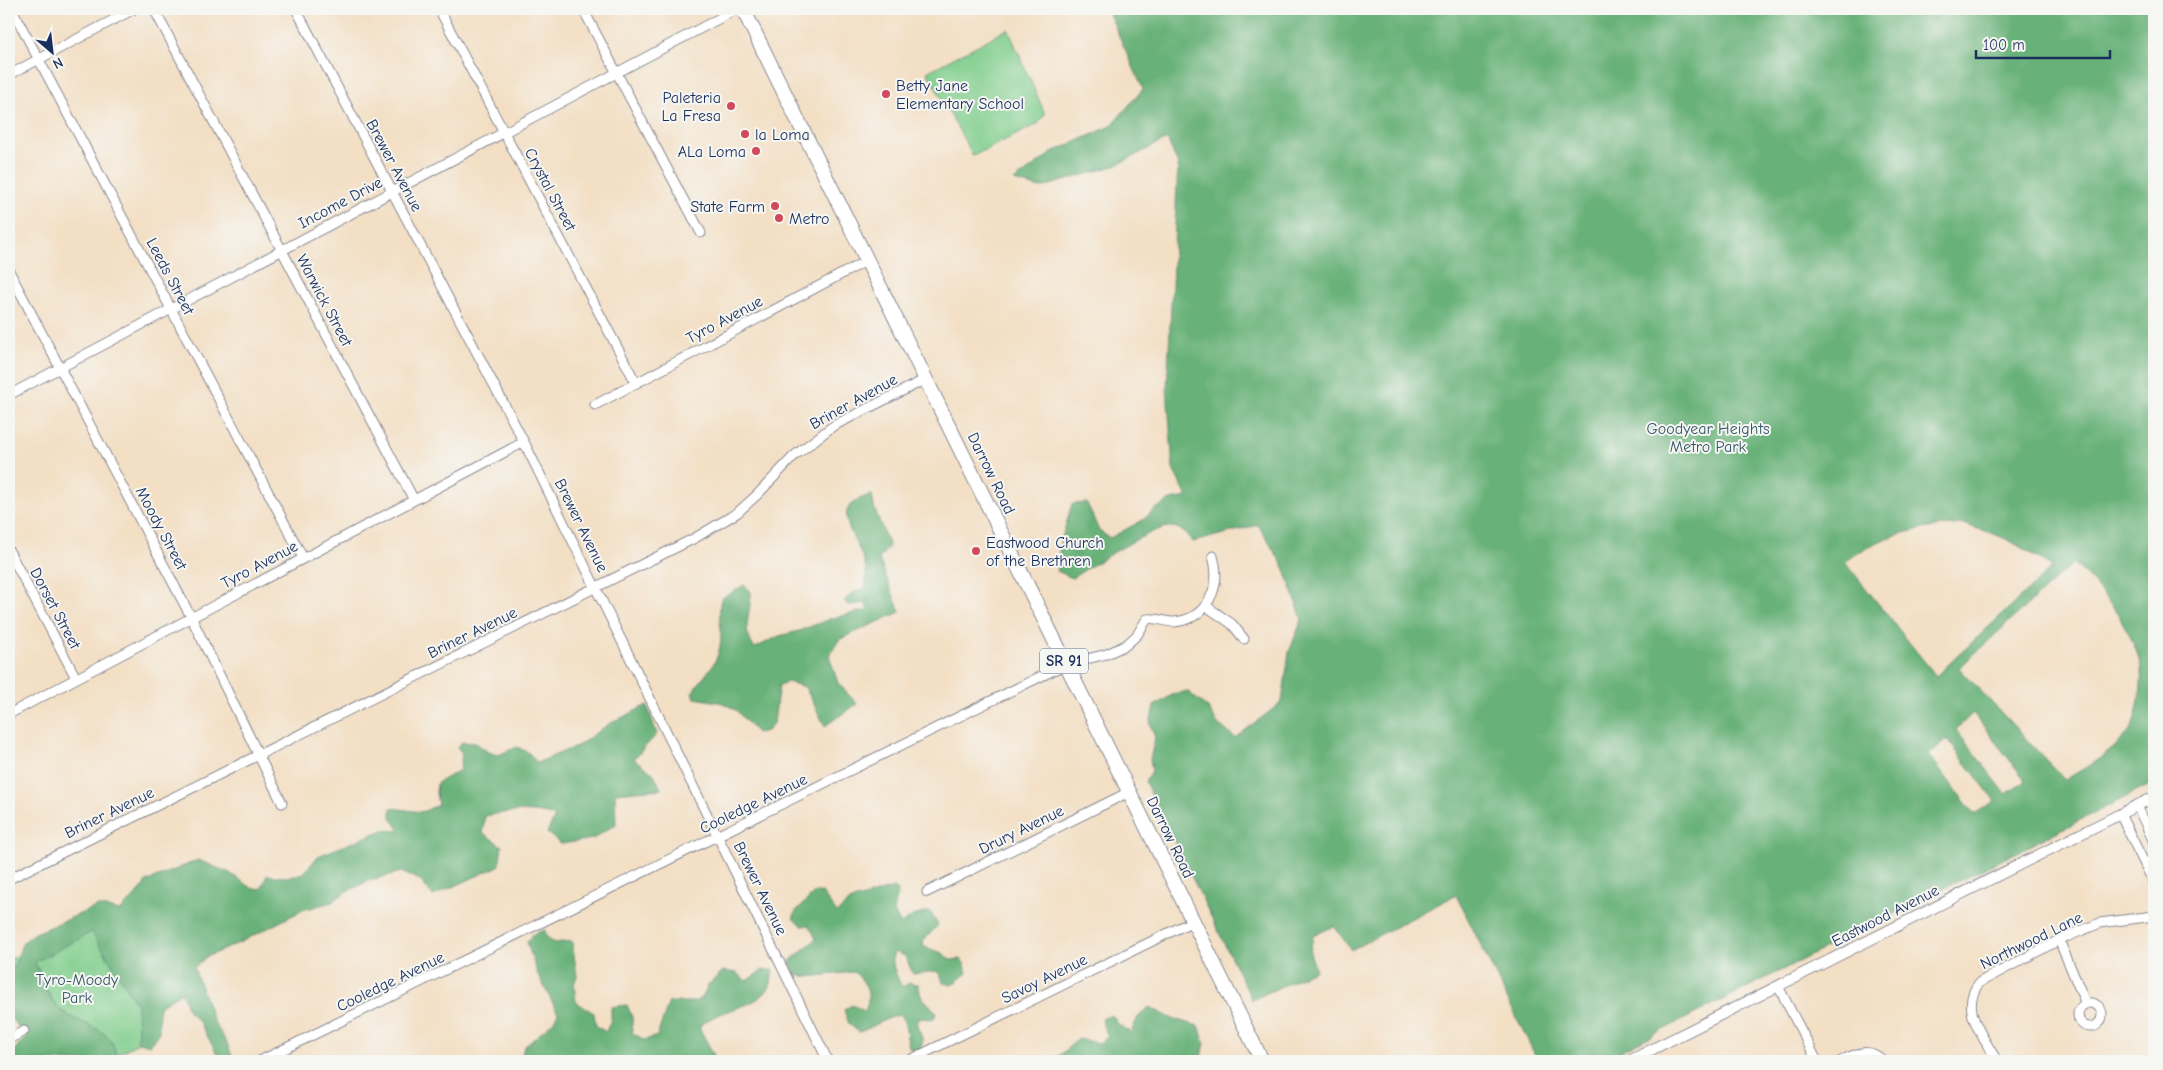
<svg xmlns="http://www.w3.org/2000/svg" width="2163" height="1070" viewBox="0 0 2163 1070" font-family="'Comic Neue',sans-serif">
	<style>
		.green { fill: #81ce8d; stroke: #4e7e76 }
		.forest { fill: #68b178; stroke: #42706b; fill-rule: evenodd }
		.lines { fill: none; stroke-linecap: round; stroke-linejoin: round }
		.minor-casing { stroke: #878791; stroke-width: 11 }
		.tertiary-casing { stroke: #878791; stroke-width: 12 }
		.primary-casing { stroke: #878791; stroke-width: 16 }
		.minor { stroke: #fff; stroke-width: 9 }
		.tertiary { stroke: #fff; stroke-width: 10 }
		.primary { stroke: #fff; stroke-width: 14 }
		.poi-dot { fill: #d1495b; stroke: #f6f6f2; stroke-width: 2 }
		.labels { text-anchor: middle; stroke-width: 4; stroke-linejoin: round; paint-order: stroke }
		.shield { fill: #f6f6f2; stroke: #5d6b8a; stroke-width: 1 }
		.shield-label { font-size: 15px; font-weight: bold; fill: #1b2f5e }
		.poi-label { font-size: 16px; fill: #1b2f5e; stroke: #f6f6f2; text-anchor: start }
		.street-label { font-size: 16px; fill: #1b2f5e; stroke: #f6f6f2 }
		.park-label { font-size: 16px; fill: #34576a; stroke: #f6f6f2 }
	</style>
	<rect width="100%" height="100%" fill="#f6f6f2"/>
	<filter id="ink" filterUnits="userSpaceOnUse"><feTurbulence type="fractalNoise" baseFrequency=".02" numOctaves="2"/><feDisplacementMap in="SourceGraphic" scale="10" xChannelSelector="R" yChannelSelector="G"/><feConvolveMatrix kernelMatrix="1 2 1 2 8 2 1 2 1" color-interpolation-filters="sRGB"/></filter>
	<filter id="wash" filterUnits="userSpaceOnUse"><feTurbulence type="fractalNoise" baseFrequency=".0096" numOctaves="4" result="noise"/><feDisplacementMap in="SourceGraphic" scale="20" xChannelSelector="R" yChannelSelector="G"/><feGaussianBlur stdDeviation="1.12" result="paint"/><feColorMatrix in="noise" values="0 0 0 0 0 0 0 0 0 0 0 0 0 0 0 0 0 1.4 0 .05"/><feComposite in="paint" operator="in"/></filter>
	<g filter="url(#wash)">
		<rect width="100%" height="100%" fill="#f3dfc4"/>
		<path class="green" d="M1008,29L1045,114L1038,124L973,156L927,72Z
			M99,913L159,1032L104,1061L9,1003V960Z"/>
		<path class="forest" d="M1107,9H2154V783L1601,1061H1538L1456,895L1351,950L1334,926L1313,936L1310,953L1316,970L1252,1000L1145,782L1152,771L1150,759L1155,738L1150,724L1154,706L1172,695L1187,691L1208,708L1217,723L1235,738L1282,702L1289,652L1302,619L1284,567L1258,525L1193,542C1186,535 1182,528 1172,527C1156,524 1088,568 1072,578L1057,571L1060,544L1072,504L1087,503L1099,531L1110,538L1143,520L1154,510L1170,500L1187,497L1173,469L1167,388L1178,164L1167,139L1117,165L1040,188L1014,181L1053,152L1111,126L1143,89ZM1964,524L2007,539L2053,567L1936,676L1845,562C1886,532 1914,529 1964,524ZM2073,563C2100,586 2133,630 2140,664C2144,678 2138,715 2131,728C2117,751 2087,766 2065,780L1959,668ZM1973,713L2026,781L2006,794L1956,730ZM1947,739L1995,801L1974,814L1929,755Z
			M872,495L874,507L889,546L879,559L900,612L840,639L829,655L838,683L857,704L825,726L805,687L788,682L779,685L774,722L767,731L757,733L736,710L723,703L695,698L692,693C702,677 717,666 720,646C723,630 717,614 721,599L744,585L751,593C751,613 740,632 755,648L779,636L799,631L832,618L868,610L865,603L849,605L844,601L853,593L866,588C866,581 867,572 865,565C857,536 824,505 872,495Z
			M647,705L657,734L634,759L654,774L661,789L615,793L616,824L593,839L561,844L547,833L555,816C531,809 510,811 485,816L483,833L502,846L499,866L433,896L420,880L401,872L368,881L346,892L332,902L303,910L239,943L206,957L194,968L214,1022L227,1043L234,1061H221L200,1023L188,1011L182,992L159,1006V1032L150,1045L138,1042L137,1005L92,932L35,962C41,976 48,996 58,1007C78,1028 118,1024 116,1061H15L10,1055L27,1036L9,1017V967L14,968L22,944L31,935L98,906L120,911L140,891L146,882L198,860L230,873L253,889L262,888L267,875L286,877L304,873L318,856L383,830L400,831L391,818V808L422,812L438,805L436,793L437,783L460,770L462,753L457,747L462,742L476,743L488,752L498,755L517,747L529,753L537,763L579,745L609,724Z
			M893,888L898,891L894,912L901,924L913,916L930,911L938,925L923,941L924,947L943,953L950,960L961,959L965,965L967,973L952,985L943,983L941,976L936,971L913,974L905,956L894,952C890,965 897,976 902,987L909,983L918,984L921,996L937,1013L933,1019L918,1018L917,1026L923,1040L920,1051L910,1049C905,1037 908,1026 900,1015C886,1017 873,1028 859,1032L849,1024L844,1010L852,1005L865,1011C872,995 867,983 854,972L807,977L794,973L790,961L816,939L809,925L802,926L793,918L796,911L815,892L822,893L837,913L850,901Z
			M545,930L546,936L554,943L572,941L577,976L574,984L576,1002L594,1013L596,1026L606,1032L611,1019V1007L627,1005L632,1017V1033L645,1040L657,1036L669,1002H694L702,998L708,985L723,971L737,973L746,981L763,970H773C772,975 772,982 770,986C757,1010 719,1007 699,1027L717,1061H520L524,1047L553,1022L558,1013L538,975L527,943L533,934Z
			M1149,1007L1173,1019L1199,1026L1205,1044L1200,1061H1053L1078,1039L1099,1043L1108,1037L1101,1019L1112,1015L1119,1025L1131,1033L1138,1017Z"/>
	</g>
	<g filter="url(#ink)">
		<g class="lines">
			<defs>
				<path id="minor" d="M12,9L303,558
					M154,9L414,500
					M296,9L524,442L828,1061
					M439,9L636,383
					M583,9L701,233
					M9,75L134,9
					M9,271L191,617L282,803
					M9,395L737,9
					M595,405L868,260
					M9,551L76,678
					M1206,606L1232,624L1244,639
					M9,714L524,442
					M2137,806L2154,842
					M2120,814L2154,883
					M2145,864L2154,859
					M9,879L695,538L737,513L758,494L794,456L833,426L926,379
					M927,892L1129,792
					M2059,940L2086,1004
					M1778,986L1817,1061
					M2078 1015a12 12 0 1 1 24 0a12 12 0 1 1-24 0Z
					M9,1039L24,1031
					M260,1061L1066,664L1107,654L1126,645L1137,635L1147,619C1156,617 1165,622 1174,622C1208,619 1222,586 1213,556
					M908,1061L1193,921
					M1841,1061C1856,1053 1870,1047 1883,1061
					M1997,1061C1983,1036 1958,1008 1980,982L2059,940L2100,923L2154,916"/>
				<path id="tertiary" d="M1629,1061L2154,797"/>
				<path id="primary" d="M743,9L1262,1061"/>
			</defs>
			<use href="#minor" class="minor-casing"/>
			<use href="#tertiary" class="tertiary-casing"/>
			<use href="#primary" class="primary-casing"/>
			<use href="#minor" class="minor"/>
			<use href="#tertiary" class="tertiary"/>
			<use href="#primary" class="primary"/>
		</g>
	</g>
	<g class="poi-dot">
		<circle cx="886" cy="94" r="5"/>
		<circle cx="731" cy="106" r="5"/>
		<circle cx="745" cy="134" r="5"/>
		<circle cx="756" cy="151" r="5"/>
		<circle cx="775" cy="206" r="5"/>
		<circle cx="779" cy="218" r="5"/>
		<circle cx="976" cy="551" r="5"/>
	</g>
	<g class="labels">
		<rect class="shield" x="1040" y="648.5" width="48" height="25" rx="4"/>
		<g class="shield-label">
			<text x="1064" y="666">SR 91</text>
		</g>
		<g class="poi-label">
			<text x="896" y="91">Betty Jane<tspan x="896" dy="18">Elementary School</tspan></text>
			<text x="721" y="103" text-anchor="end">Paleteria<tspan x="721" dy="18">La Fresa</tspan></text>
			<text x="755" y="140">la Loma</text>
			<text x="746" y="157" text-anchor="end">ALa Loma</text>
			<text x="765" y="212" text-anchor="end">State Farm</text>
			<text x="789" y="224">Metro</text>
			<text x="986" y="548">Eastwood Church<tspan x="986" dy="18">of the Brethren</tspan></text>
		</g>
		<g class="street-label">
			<text transform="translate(395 165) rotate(62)" y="6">Brewer Avenue</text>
			<text transform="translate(551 189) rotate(62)" y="6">Crystal Street</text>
			<text transform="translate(340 202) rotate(-28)" y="6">Income Drive</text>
			<text transform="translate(171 276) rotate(62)" y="6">Leeds Street</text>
			<text transform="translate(325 300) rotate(62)" y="6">Warwick Street</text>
			<text transform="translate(724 319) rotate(-28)" y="6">Tyro Avenue</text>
			<text transform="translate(853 401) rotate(-29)" y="6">Briner Avenue</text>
			<text transform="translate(992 473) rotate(64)" y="6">Darrow Road</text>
			<text transform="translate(582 525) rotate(64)" y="6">Brewer Avenue</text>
			<text transform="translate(162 528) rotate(62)" y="6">Moody Street</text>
			<text transform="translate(259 564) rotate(-28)" y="6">Tyro Avenue</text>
			<text transform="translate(56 608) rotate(62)" y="6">Dorset Street</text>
			<text transform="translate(472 632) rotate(-26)" y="6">Briner Avenue</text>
			<text transform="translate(753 803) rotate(-26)" y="6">Cooledge Avenue</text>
			<text transform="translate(109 812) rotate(-26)" y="6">Briner Avenue</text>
			<text transform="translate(1021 829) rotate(-26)" y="6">Drury Avenue</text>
			<text transform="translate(1171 837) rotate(64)" y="6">Darrow Road</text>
			<text transform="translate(761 888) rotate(64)" y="6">Brewer Avenue</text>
			<text transform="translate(1885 915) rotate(-27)" y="6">Eastwood Avenue</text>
			<text transform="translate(2031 940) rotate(-26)" y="6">Northwood Lane</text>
			<text transform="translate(1044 978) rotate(-26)" y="6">Savoy Avenue</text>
			<text transform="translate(390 981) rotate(-26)" y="6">Cooledge Avenue</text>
		</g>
		<g class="park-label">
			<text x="1708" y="434">Goodyear Heights<tspan x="1708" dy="18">Metro Park</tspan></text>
			<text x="77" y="985">Tyro-Moody<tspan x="77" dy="18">Park</tspan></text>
		</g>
	</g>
	<rect width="2163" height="1070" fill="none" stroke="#f6f6f2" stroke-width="30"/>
	<g transform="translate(52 52) rotate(152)" stroke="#f6f6f2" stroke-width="4" paint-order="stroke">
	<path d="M0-4L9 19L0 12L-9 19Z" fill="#1b2f5e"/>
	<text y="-8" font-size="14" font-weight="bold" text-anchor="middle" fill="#1b2f5e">N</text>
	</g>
	<path d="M1976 50v8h134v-8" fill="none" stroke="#1b2f5e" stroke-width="2.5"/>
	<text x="1983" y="50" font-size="15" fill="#1b2f5e" stroke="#f6f6f2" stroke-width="4" paint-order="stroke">100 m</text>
</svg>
